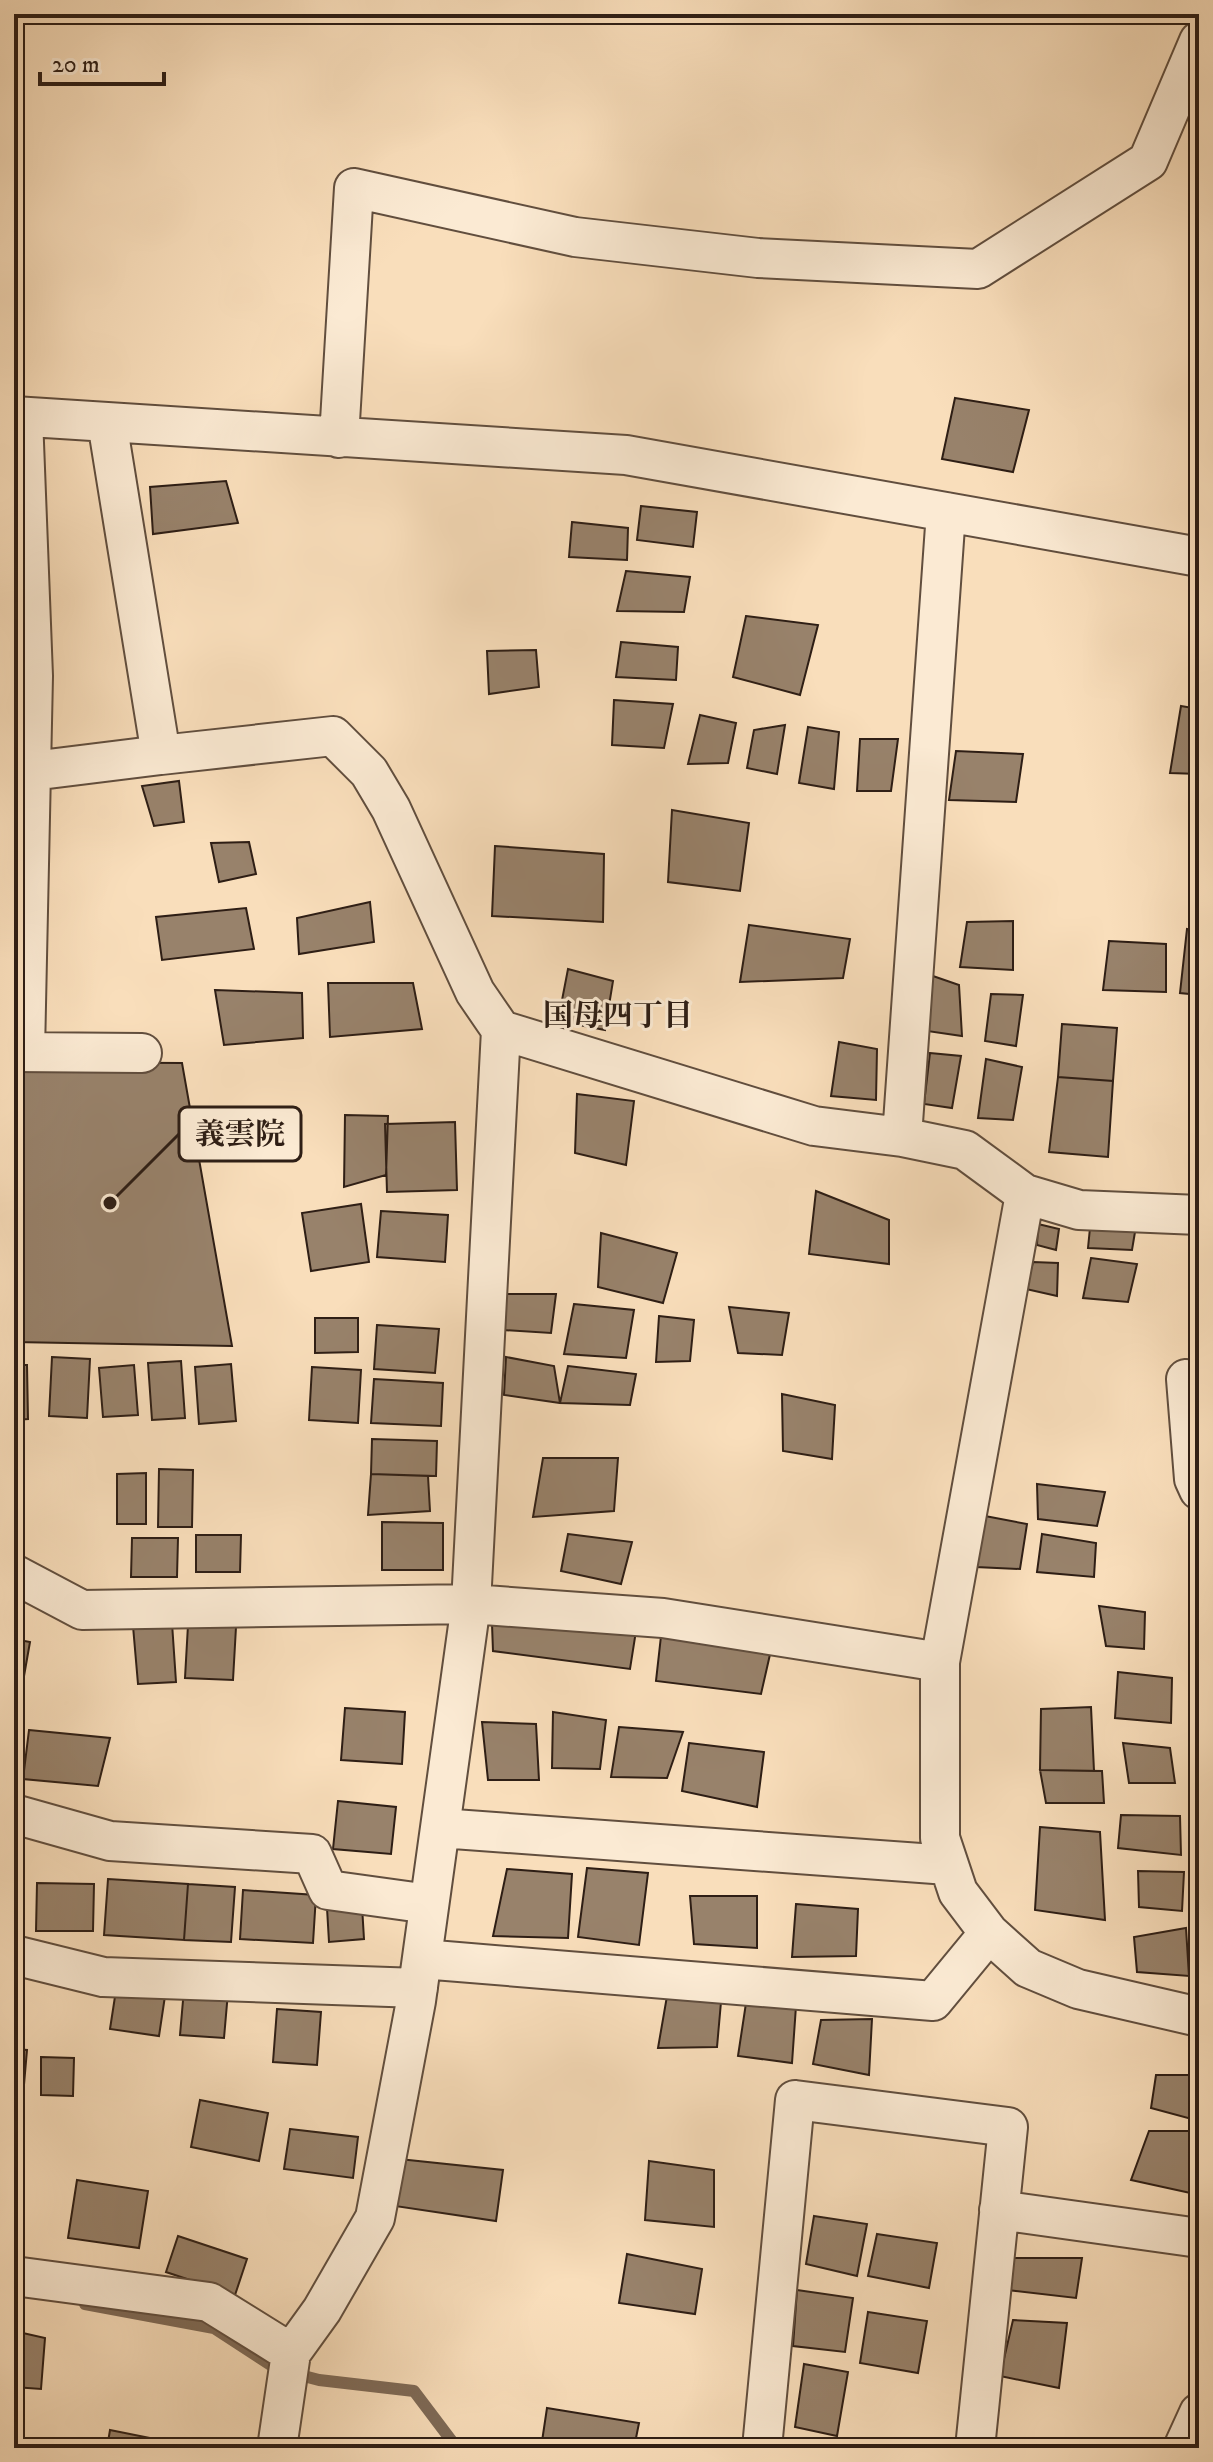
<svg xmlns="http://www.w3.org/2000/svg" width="1213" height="2462" viewBox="0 0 1213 2462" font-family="'IM FELL DW Pica','Noto Serif JP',serif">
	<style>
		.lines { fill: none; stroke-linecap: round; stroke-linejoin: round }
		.stream { stroke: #7e6a57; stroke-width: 12 }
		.building { fill: #98826b; stroke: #2e1e15; stroke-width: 2 }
		.minor-casing { stroke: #614e3e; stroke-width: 42 }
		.minor { stroke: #fbead3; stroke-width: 38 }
		.labels { text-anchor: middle; stroke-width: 6; stroke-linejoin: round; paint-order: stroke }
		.neighbourhood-label { font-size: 30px; font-weight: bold; fill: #2e1e15; stroke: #fbead3 }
		.leader { fill: none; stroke: #2e1e15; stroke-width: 3 }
		.callout-dot { fill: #2e1e15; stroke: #fbead3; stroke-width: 3 }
		.callout { fill: #fbead3; stroke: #2e1e15; stroke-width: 3 }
		.callout-label { font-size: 30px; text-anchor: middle; font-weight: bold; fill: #2e1e15 }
	</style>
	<rect width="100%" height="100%" fill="#f9debb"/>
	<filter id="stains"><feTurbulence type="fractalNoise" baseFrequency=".0025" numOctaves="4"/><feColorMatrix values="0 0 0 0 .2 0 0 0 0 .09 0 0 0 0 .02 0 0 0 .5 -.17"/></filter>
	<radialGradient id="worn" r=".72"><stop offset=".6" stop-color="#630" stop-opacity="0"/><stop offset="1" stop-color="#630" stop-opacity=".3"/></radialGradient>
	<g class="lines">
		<path class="stream" d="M85,2304L214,2328L277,2369L319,2380L414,2391L457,2448"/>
	</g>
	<path class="building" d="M955,398L1029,410L1013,472L942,459Z
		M226,481L238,523L153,534L150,487Z
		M641,506L697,512L693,547L637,540Z
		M572,522L628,528L627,560L569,557Z
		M626,571L690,577L684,612L617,611Z
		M746,616L818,625L800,695L733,677Z
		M621,642L678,647L676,680L616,677Z
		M536,650L539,687L489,694L487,651Z
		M614,700L673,704L664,748L612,745Z
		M1181,706L1199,709V774L1170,773Z
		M700,715L736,723L728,763L688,764Z
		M785,725L777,774L747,768L754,730Z
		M808,727L839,732L834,789L799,783Z
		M860,739H898L891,791H857Z
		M956,751L1023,754L1016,802L949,800Z
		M179,781L184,822L154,826L142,786Z
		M672,810L749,823L740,891L668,882Z
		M249,842L256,874L219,882L211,843Z
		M495,846L604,854L603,922L492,916Z
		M370,902L374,942L299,954L297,918Z
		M246,908L254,949L162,960L156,917Z
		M1013,921V970L960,967L967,922Z
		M749,925L850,939L843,978L740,982Z
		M1187,929L1199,931V995L1180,993Z
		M1109,941L1166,944V992L1103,990Z
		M568,969L613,981L605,1030L558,1021Z
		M930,975L959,985L962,1036L927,1031Z
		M328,983H413L422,1029L330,1037Z
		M215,990L302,993L303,1038L224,1045Z
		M991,994L1023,995L1016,1046L985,1041Z
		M1062,1024L1117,1028L1113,1081L1058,1077Z
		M839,1042L877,1049L876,1100L831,1096Z
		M930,1053L961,1056L952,1108L924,1104Z
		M986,1059L1022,1067L1013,1120L978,1118Z
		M14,1062L182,1063L232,1346L14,1342Z
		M1058,1077L1113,1081L1108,1157L1049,1152Z
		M577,1094L634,1101L626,1165L575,1153Z
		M345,1115L388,1116L386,1175L344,1187Z
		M455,1122L457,1190L387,1192L385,1124Z
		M816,1191L889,1220V1264L809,1254Z
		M361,1204L369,1262L311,1271L302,1213Z
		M381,1211L448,1215L445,1262L377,1257Z
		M1038,1224L1059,1229L1056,1250L1037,1245Z
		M1136,1226L1132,1250L1088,1248L1090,1228Z
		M601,1233L677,1253L663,1303L598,1287Z
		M1091,1258L1137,1264L1128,1302L1083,1298Z
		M1033,1262L1058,1263L1057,1296L1026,1289Z
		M505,1294H556L551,1333L503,1330Z
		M574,1304L634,1310L626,1358L564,1354Z
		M729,1307L789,1313L782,1355L738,1353Z
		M659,1316L694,1320L690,1361L656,1362Z
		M315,1318H358V1352L315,1353Z
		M377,1325L439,1329L435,1373L374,1369Z
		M52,1357L90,1359L87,1418L49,1416Z
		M506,1357L554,1366L560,1403L504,1395Z
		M181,1361L185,1418L152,1420L148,1363Z
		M231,1364L236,1421L199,1424L195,1367Z
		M14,1365H27L28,1419L14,1420Z
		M134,1365L138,1415L103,1417L99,1368Z
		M568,1366L636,1374L630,1405L560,1403Z
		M312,1367L361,1370L358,1423L309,1420Z
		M374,1379L443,1383L441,1426L371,1423Z
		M782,1394L835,1405L832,1459L783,1451Z
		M372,1439L437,1441L436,1476L371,1474Z
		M543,1458H618L614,1511L533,1517Z
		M159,1469L193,1470L192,1527H158Z
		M146,1473V1524H117V1474Z
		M371,1474L428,1476L430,1511L368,1515Z
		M1037,1484L1105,1492L1097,1526L1038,1519Z
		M985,1516L1027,1524L1020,1569L976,1567Z
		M382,1522L443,1523V1570H382Z
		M568,1534L632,1542L621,1584L561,1571Z
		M1042,1534L1096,1543L1094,1577L1037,1572Z
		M196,1535H241L240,1572H196Z
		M132,1538H178L177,1577H131Z
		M1099,1606L1145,1612L1144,1649L1106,1646Z
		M172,1623L176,1682L138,1684L133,1626Z
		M492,1624L636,1631L630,1669L493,1651Z
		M188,1625L236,1627L233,1680L185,1678Z
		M661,1636L771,1650L761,1694L656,1681Z
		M14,1639L30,1642L21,1693L14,1692Z
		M1118,1672L1172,1678L1171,1723L1115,1718Z
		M1091,1707L1094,1771L1040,1770L1041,1709Z
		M345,1708L405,1712L402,1764L341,1760Z
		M553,1712L606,1720L600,1769L552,1768Z
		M482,1722L536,1724L539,1780H488Z
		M619,1727L683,1732L667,1778L611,1777Z
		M29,1730L110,1738L98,1786L23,1779Z
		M689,1743L764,1752L757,1807L682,1791Z
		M1123,1743L1170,1748L1175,1783H1129Z
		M1040,1770L1102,1771L1104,1803H1046Z
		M338,1801L396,1807L391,1854L333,1849Z
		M1121,1815L1180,1816L1181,1855L1118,1848Z
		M1040,1827L1100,1832L1105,1920L1035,1910Z
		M587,1868L648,1873L639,1945L578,1937Z
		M507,1869L572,1874L568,1938L493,1936Z
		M1138,1871L1184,1872L1182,1911L1139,1907Z
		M108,1879L188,1884L184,1940L104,1935Z
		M37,1883L94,1884L93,1931H36Z
		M188,1884L235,1887L231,1942L184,1940Z
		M243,1890L316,1895L313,1943L240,1939Z
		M690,1896H757V1948L694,1944Z
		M796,1904L858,1909L856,1956L792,1957Z
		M362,1906L364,1939L329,1942L327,1908Z
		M1186,1928L1189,1976L1137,1972L1134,1937Z
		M184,1989L228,1992L224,2038L180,2035Z
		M116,1990L165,1996L159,2036L110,2029Z
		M667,1996L721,2002L717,2047L658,2048Z
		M746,2003L796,2006L792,2063L738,2056Z
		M277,2009L321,2012L317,2065L273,2062Z
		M872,2019L869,2075L813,2064L821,2020Z
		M14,2049L27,2050L22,2108L14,2107Z
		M41,2057L74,2058L73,2096L41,2095Z
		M1156,2075H1199V2121L1151,2108Z
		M200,2100L268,2113L259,2161L191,2147Z
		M290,2129L358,2137L353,2178L284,2169Z
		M1149,2131H1198L1195,2194L1131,2180Z
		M399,2159L503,2170L496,2221L395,2206Z
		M649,2161L714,2170V2227L645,2220Z
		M77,2180L148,2191L139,2248L68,2238Z
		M814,2216L867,2224L857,2276L806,2264Z
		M877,2234L937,2243L929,2288L868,2276Z
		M178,2236L247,2259L235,2295L166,2272Z
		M627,2254L702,2269L695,2314L619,2303Z
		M1011,2258H1082L1076,2298L1008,2290Z
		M797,2290L853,2298L845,2352L793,2346Z
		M868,2312L927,2321L918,2373L860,2363Z
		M1013,2320L1067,2323L1059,2388L1000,2376Z
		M14,2331L45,2338L41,2389L14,2387Z
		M804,2364L848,2372L837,2436L795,2427Z
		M547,2408L639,2423L634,2448H541Z
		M110,2430L175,2443L174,2448H107Z"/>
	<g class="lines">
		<defs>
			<path id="minor" d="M14,416L626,455L1199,557
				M23,417L33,676L25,1052
				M107,422L161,755L333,736L369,772L391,809L475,992L501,1030L814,1126L902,1137L965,1150L1025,1194L1079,1210L1199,1215
				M339,438L354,188L575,237L758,258L978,269L1148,161L1199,41
				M32,771L161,755
				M14,1052L142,1053
				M902,1137L946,512
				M1025,1194L940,1662V1838L958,1892L989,1933L1028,1968L1078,1989L1199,2017
				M1186,1379L1194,1479L1199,1490
				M14,1574L82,1610L471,1604L663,1618L940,1662
				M14,1814L110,1841L312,1854L328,1890L429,1904
				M440,1828L948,1865
				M14,1955L103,1977L418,1988
				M422,1959L933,2001L989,1933
				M999,2210L1199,2238
				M14,2276L209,2302L291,2353
				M277,2448L291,2353L322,2310L375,2218L416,2001L471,1604L501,1030
				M762,2448L795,2100L1008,2127L975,2448
				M1183,2448L1199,2413"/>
		</defs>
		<use href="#minor" class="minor-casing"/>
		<use href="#minor" class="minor"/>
	</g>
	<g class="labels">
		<g class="neighbourhood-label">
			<text x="618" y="1025">国母四丁目</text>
		</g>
	</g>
	<path class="leader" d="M110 1203L179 1134"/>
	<circle class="callout-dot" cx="110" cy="1203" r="8"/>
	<rect class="callout" x="179" y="1107" width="122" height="54" rx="8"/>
	<g class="callout-label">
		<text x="240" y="1144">義雲院</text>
	</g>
	<rect width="1213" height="2462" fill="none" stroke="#f9debb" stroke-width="48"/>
	<rect x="16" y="16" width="1181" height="2430" fill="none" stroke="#2e1e15" stroke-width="4"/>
	<rect x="24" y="24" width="1165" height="2414" fill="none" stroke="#2e1e15" stroke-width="2"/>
	<path d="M40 72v12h124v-12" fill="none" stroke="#2e1e15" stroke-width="4"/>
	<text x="52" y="72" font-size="24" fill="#2e1e15" stroke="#fbead3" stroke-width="6" paint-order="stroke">20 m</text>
	<rect width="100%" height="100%" filter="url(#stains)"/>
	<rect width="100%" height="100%" fill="url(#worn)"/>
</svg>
